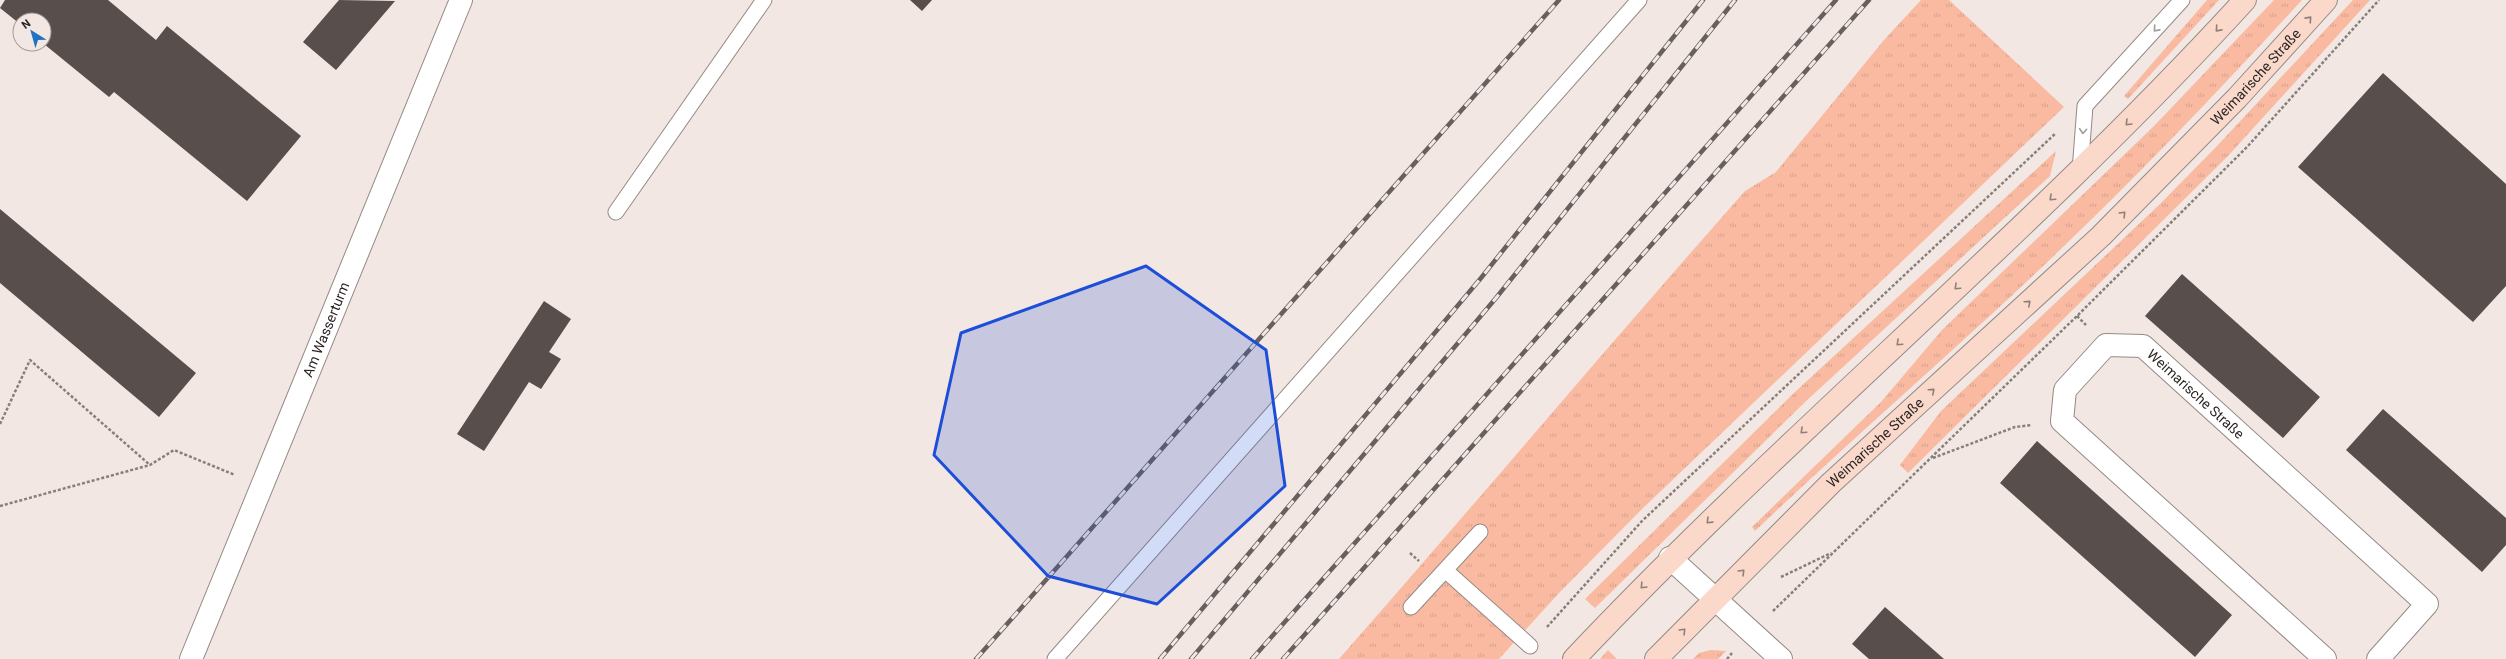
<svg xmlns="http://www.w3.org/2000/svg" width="2506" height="659" viewBox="0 0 2506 659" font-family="Roboto,sans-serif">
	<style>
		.grass { fill: url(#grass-tufts) }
		.building { fill: #584e4b }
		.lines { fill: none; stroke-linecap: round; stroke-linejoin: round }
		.lane-casing { stroke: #958a86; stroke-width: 17 }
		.street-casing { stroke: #958a86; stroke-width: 24 }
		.secondary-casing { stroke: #958a86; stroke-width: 24 }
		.path { stroke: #867f7c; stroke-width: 2.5; stroke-dasharray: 3 2; stroke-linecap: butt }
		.lane { stroke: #fff; stroke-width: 15 }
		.street { stroke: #fff; stroke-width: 22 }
		.secondary { stroke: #fad8ca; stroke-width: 22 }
		.rail-casing { stroke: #67605f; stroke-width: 4.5 }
		.rail { stroke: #f2e7e3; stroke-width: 3; stroke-dasharray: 9; stroke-linecap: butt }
		.oneway { stroke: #927f78 }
		.oneway2 { stroke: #a09d9d }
		.marked { fill: #1d4ed8; fill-opacity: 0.2; stroke: #1d4ed8; stroke-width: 3; stroke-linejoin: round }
		.labels { text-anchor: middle; stroke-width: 4; stroke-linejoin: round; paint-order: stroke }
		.street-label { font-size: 14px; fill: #2b2625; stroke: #f2e7e3 }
	</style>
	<defs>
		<pattern id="grass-tufts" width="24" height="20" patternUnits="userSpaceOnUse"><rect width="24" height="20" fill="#fabaa2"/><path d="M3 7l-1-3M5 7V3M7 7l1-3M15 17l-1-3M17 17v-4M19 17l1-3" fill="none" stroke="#d6a08b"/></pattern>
	</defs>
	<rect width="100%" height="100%" fill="#f2e7e3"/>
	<path class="grass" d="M1921,0H1949L2064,107L1641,510L1559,593L1499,659H1339C1475,504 1608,346 1745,191L1776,172L1884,40Z
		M2207,0H2219L2128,99L2124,96Z
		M2274,0H2302C2217,93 2131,183 2040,269C1946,358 1848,442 1755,531L1752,527L1881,402L1942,330L2154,126Z
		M2353,0H2370L2228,156L1908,473L1900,465L1941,411L2160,204L2217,146Z
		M2056,151L2050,176L1804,403L1595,608L1585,599L1795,392Z
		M1608,650L1617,659H1600Z
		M1711,650L1726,651L1718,659H1693L1699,653Z"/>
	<path class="building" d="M5,0H108L156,40L167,26L301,136L247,201L114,92L109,97L44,44V20H20V24L0,8Z
		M339,0L395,1L336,70L303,42Z
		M910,0H932L922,11Z
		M2383,73L2506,184V286L2473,322L2298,167Z
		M0,209L196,373L159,417L0,283Z
		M2182,274L2320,397L2283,438L2145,316Z
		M544,301L571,319L549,352L561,359L541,389L529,382L484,451L457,434Z
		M2383,409L2506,518V545L2482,572L2346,450Z
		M2037,441L2232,615L2195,657L2000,483Z
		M1885,607L1944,659H1869L1852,644Z"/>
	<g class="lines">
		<defs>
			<path id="lane" d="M2080,171L2085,106L2182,0
				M616,212L764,0
				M1445,570L1530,646
				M1411,607L1480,532
				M1055,659L1639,0"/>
			<g id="street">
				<path d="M1670,558L1781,659"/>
				<path id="s1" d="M191,659L461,0"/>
				<path id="s2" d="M2325,659L2062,421L2065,390L2106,345L2143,346L2427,604L2378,659"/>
			</g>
			<g id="secondary">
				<path d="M1574,659C1789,431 2033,232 2245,0"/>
				<path id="s3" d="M1656,659L1831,483L2101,236L2237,98L2326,0"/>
			</g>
		</defs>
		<use href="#lane" class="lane-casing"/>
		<use href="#street" class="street-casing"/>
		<use href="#secondary" class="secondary-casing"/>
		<path class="path" d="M2077,316L2086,325
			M0,424L30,360L150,465
			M1933,458L2015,427L2032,425
			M0,506L150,465L174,450L235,475
			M1410,553L1419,561
			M1781,577L1831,553
			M1773,611L2077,316L2247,147L2379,0
			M1547,627L1642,521L2056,133
			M1727,659L1732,653"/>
		<use href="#lane" class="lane"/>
		<use href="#street" class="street"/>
		<use href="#secondary" class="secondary"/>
		<defs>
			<path id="rail" d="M976,659L1559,0
				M1160,659L1481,278L1703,0
				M1191,659L1496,298L1735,0
				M1252,659L1836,0
				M1283,659L1869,0"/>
		</defs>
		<use href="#rail" class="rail-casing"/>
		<use href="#rail" class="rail"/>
	</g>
	<defs><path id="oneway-chevron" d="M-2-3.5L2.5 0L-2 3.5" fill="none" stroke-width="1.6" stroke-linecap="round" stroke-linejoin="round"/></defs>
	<g class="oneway">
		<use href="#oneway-chevron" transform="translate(2309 19) rotate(-48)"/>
		<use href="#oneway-chevron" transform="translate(2218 29) rotate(132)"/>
		<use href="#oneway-chevron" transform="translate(2128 123) rotate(135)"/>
		<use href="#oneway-chevron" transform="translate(2052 198) rotate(137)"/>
		<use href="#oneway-chevron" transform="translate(2123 214) rotate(-45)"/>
		<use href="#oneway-chevron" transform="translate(1957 287) rotate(137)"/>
		<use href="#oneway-chevron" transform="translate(2028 303) rotate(-42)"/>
		<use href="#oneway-chevron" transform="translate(1899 343) rotate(137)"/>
		<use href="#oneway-chevron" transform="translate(1932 391) rotate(-42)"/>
		<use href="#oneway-chevron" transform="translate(1803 431) rotate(137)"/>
		<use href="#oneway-chevron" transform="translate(1709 521) rotate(136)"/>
		<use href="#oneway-chevron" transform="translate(1742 572) rotate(-45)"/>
		<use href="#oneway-chevron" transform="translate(1643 586) rotate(134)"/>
		<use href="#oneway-chevron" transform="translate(1683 631) rotate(-45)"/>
	</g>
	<g class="oneway2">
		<use href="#oneway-chevron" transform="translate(2156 29) rotate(132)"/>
		<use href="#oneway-chevron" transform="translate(2083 131) rotate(94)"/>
	</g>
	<path class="marked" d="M1146,266L1266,350L1285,486L1157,604L1048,576L934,455L961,333Z"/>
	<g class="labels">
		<g class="street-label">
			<text dy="5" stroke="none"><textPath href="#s3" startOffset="836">Weimarische Straße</textPath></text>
			<text dy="5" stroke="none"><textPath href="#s1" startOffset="356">Am Wasserturm</textPath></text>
			<text dy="5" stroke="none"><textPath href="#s2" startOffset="555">Weimarische Straße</textPath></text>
			<text dy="5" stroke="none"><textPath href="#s3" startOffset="308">Weimarische Straße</textPath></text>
		</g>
	</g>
	<g transform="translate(32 32) rotate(323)"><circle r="19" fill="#f2e7e3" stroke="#a29a97"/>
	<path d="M0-3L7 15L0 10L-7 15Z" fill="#1f73c2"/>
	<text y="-6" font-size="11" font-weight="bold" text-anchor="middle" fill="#2b2625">N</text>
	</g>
</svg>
